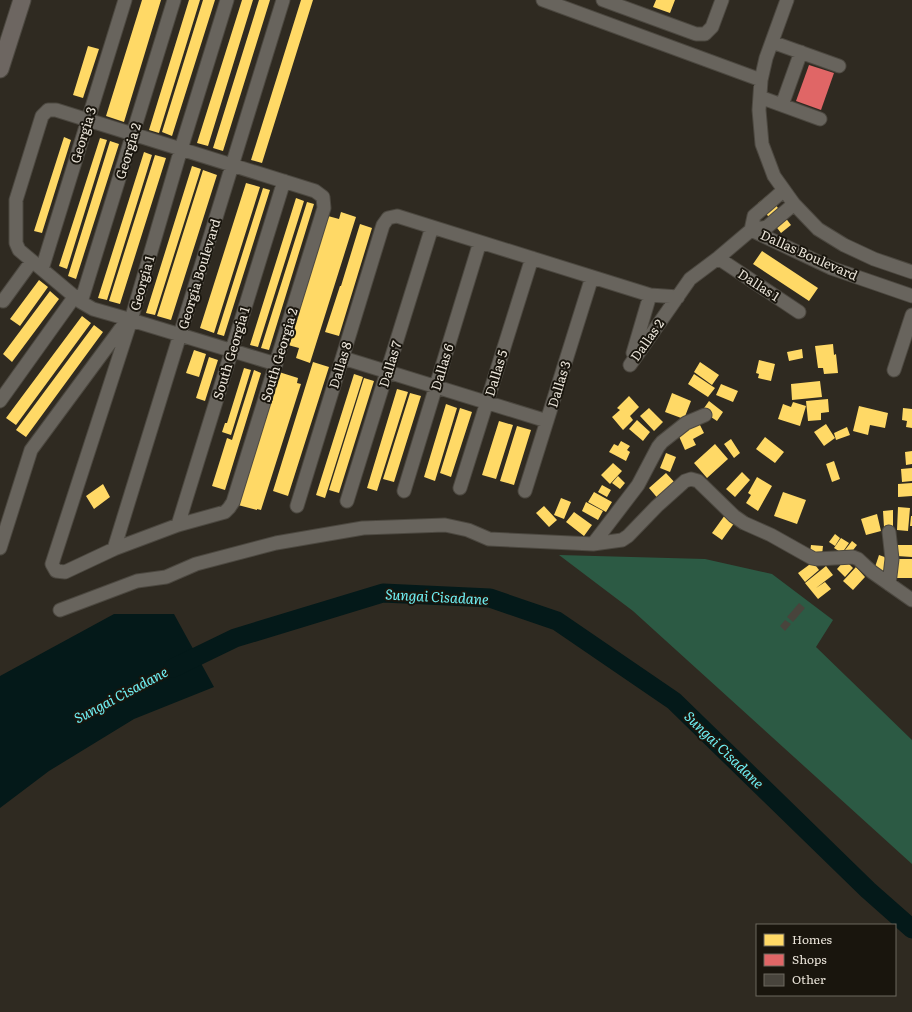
<svg xmlns="http://www.w3.org/2000/svg" width="912" height="1012" viewBox="0 0 912 1012" font-family="Literata,serif">
	<style>
		.green { fill: #2c5a44 }
		.water { fill: #041919 }
		.homes { fill: #ffd966 }
		.shops { fill: #e06666 }
		.lines { fill: none; stroke-linecap: round; stroke-linejoin: round }
		.river { stroke: #041919; stroke-width: 19 }
		.building { fill: #48443c }
		.minor-casing { stroke: #4c4840; stroke-width: 15 }
		.major-casing { stroke: #4c4840; stroke-width: 19 }
		.minor { stroke: #68645d; stroke-width: 13 }
		.major { stroke: #6d6661; stroke-width: 17 }
		.labels { text-anchor: middle; stroke-width: 4; stroke-linejoin: round; paint-order: stroke }
		.street-label { font-size: 13px; fill: #eae4d9; stroke: #19150d }
		.water-label { font-size: 14px; font-style: italic; fill: #6ff0f4; stroke: #19150d }
	</style>
	<rect width="100%" height="100%" fill="#2f2a21"/>
	<path class="green" d="M559,555L705,559L772,574L833,620L816,647L912,740V864L633,611Z"/>
	<path class="water" d="M114,614H174L214,687L134,719L49,771L0,808V676Z"/>
	<path class="homes" d="M142,0H161L124,122L106,116Z
		M189,0H200L159,133L149,130Z
		M203,0H215L172,136L162,132Z
		M242,0H253L208,146L197,143Z
		M259,0H270L223,151L213,148Z
		M301,0H313L262,163L251,160Z
		M656,0H675L670,13L653,7Z
		M88,46L99,49L83,98L73,95Z
		M64,137L71,140L42,233L34,231Z
		M100,138L107,140L67,269L59,266Z
		M110,141L119,144L76,279L68,276Z
		M144,152L152,155L107,300L98,298Z
		M155,155L166,158L120,304L109,301Z
		M192,166L201,169L155,315L146,313Z
		M203,170L217,175L171,320L157,316Z
		M246,183L260,187L214,333L200,328Z
		M263,188L270,190L224,336L217,334Z
		M768,195L791,225L781,233L758,203Z
		M296,198L304,201L258,347L250,345Z
		M307,202L314,204L269,350L261,348Z
		M341,212L356,217L310,363L296,358L299,348L288,345L328,216L339,219Z
		M360,224L372,228L339,336L325,332L340,286H341Z
		M762,251L818,288L809,301L753,264Z
		M39,280L48,287L20,326L10,319Z
		M50,291L59,299L12,362L3,354Z
		M82,316L91,323L16,425L6,418Z
		M94,325L103,332L26,437L16,430Z
		M833,344L834,355L836,354L838,373L824,374L823,368H818L815,346Z
		M802,349L803,358L789,361L787,352Z
		M194,350L206,354L199,377L186,373Z
		M209,357L218,360L205,401L196,398Z
		M759,360L775,364L771,381L758,378L759,374L756,373Z
		M313,362L329,367L288,496L273,491Z
		M700,362L719,375L712,385L694,372Z
		M244,368L251,370L231,435L222,432L225,423H227Z
		M254,370L261,373L225,490L212,486L227,438L232,440Z
		M279,372L298,378L297,383L301,384L261,510L257,509V510L238,505Z
		M354,374L363,377L325,498L316,495Z
		M694,374L715,388L708,397L688,384Z
		M364,378L374,381L339,493L329,490Z
		M820,381L822,397L792,400L791,384Z
		M721,384L738,391L733,402L716,395Z
		M397,389L408,392L377,491L367,488Z
		M410,393L421,396L394,482L383,479Z
		M672,393L691,401L684,419L665,412Z
		M629,396L639,407L630,416L633,420L623,430L612,417L620,410L617,408Z
		M828,399L829,412L821,413V420L808,421L806,401Z
		M709,401L723,412L717,421L702,411Z
		M793,402L806,406L800,426L778,419L783,404L791,407Z
		M446,404L457,408L435,481L424,477Z
		M859,406L888,413L885,428L870,425L868,435L853,431Z
		M460,408L472,412L451,477L440,473Z
		M649,408L663,422L654,431L640,416Z
		M903,408L912,409V428L906,427L907,421L902,420Z
		M637,420L650,432L643,441L629,429Z
		M499,421L513,425L496,479L482,475Z
		M699,423L704,433L693,439L696,445L685,450L678,434Z
		M826,424L835,438L824,446L814,432Z
		M517,426L531,430L514,485L500,481Z
		M847,427L850,435L836,440L834,433Z
		M765,437L784,452L775,463L756,449Z
		M731,439L740,453L734,458L724,444Z
		M621,441L630,446L627,450L630,452L626,461L609,452L614,444L618,446Z
		M715,444L728,459L707,478L694,463Z
		M912,451V464L906,465L905,452Z
		M666,453L676,457L670,472L660,468Z
		M834,461L840,479L832,482L826,464Z
		M613,463L622,471L610,484L601,475Z
		M912,468V481L902,482L901,469Z
		M742,472L750,480L735,497L726,489Z
		M666,473L677,485L660,501L649,488Z
		M618,476L625,483L620,489L612,483Z
		M757,477L772,486L758,511L746,503L751,495L748,493Z
		M912,483V496L898,497V484Z
		M103,484L110,497L94,509L86,496Z
		M602,485L611,490L607,497L598,492Z
		M594,492L612,502L606,512L588,502Z
		M783,492L806,500L797,524L774,516Z
		M561,498L571,502L564,519L554,515Z
		M586,502L603,511L598,520L582,511Z
		M544,506L557,520L549,527L536,513Z
		M898,507L910,508L908,531L897,530Z
		M893,510V527H884L883,511Z
		M574,512L592,525L584,536L566,522Z
		M877,514L881,531L866,535L861,519Z
		M725,515L735,522L722,540L712,533Z
		M911,516H912V526H910Z
		M835,534L840,538L835,546L829,542Z
		M841,538L849,543L842,553L834,548Z
		M852,541L857,545L850,554L845,550Z
		M811,545L823,546L822,555L810,553Z
		M898,545H912V557L897,556Z
		M879,555L890,559L885,574L874,570Z
		M896,559H912V578H896Z
		M845,560L853,568L845,577L837,569Z
		M813,562L819,570L805,582L798,573Z
		M826,566L833,575L816,588L825,582L831,589L818,599L805,583Z
		M856,567L865,577L853,590L843,581Z"/>
	<path class="shops" d="M809,65L834,73L821,110L796,101Z"/>
	<g class="lines">
		<path class="river" d="M173,668L235,638L383,593L490,598L557,621L674,701L868,890L912,929"/>
	</g>
	<path class="building" d="M799,603L805,608L793,622L787,617Z
		M785,620L791,624L785,631L780,626Z"/>
	<g class="lines">
		<defs>
			<path id="minor" d="M227,0L181,149L131,320L52,564L56,571L65,572L114,549L178,525L225,512L229,508L233,502L324,208L323,197L315,191L56,110H48L42,116L16,200V243L19,250L81,302L93,309L128,319L131,320L276,364
				M543,0L761,80
				M603,0L696,34H705L712,27L722,0
				M787,0L766,58L761,80L759,110L762,144L774,176L794,204L818,229L844,245L874,259L912,272
				M772,42L839,66
				M760,97L820,119
				M782,105L801,52
				M751,230L831,268L912,296
				M751,230L754,216L784,190
				M718,258L799,312
				M42,269L125,0
				M3,301L32,261
				M81,302L174,0
				M633,353L650,295
				M343,358L547,421
				M630,365L690,279L718,258L751,230L767,227L794,204
				M894,370L912,315
				M0,401L75,296
				M460,488L532,258
				M404,491L480,242
				M525,491L592,277
				M347,501L432,227
				M297,506L383,225L388,218L397,216L650,295L678,297
				M178,525L284,181
				M889,532L892,559L889,584
				M593,544L638,485L658,447L662,442L686,423L705,415
				M0,548L31,450L127,320
				M114,549L283,0
				M60,610L137,581L166,577L196,564L276,543L363,528L445,525L468,530L489,539L593,544L622,540L628,536L657,506L685,481L691,479L698,481L734,516L744,523L771,535L812,558L817,559L853,557L858,559L872,572L912,600"/>
			<path id="major" d="M0,69L22,0"/>
		</defs>
		<use href="#minor" class="minor-casing"/>
		<use href="#major" class="major-casing"/>
		<use href="#minor" class="minor"/>
		<use href="#major" class="major"/>
	</g>
	<g class="labels">
		<g class="street-label">
			<text transform="translate(83 135) rotate(-73)" y="5">Georgia 3</text>
			<text transform="translate(128 151) rotate(-73)" y="5">Georgia 2</text>
			<text transform="translate(809 255) rotate(24)" y="5">Dallas Boulevard</text>
			<text transform="translate(199 274) rotate(-73)" y="5">Georgia Boulevard</text>
			<text transform="translate(142 283) rotate(-74)" y="5">Georgia 1</text>
			<text transform="translate(759 285) rotate(33)" y="5">Dallas 1</text>
			<text transform="translate(647 340) rotate(-55)" y="5">Dallas 2</text>
			<text transform="translate(231 353) rotate(-73)" y="5">South Georgia 1</text>
			<text transform="translate(279 355) rotate(-73)" y="5">South Georgia 2</text>
			<text transform="translate(390 364) rotate(-73)" y="5">Dallas 7</text>
			<text transform="translate(340 365) rotate(-73)" y="5">Dallas 8</text>
			<text transform="translate(442 367) rotate(-73)" y="5">Dallas 6</text>
			<text transform="translate(496 373) rotate(-73)" y="5">Dallas 5</text>
			<text transform="translate(559 384) rotate(-73)" y="5">Dallas 3</text>
		</g>
		<g class="water-label">
			<text transform="translate(437 597) rotate(3)" y="5">Sungai Cisadane</text>
			<text transform="translate(121 695) rotate(-28)" y="5">Sungai Cisadane</text>
			<text transform="translate(724 750) rotate(44)" y="5">Sungai Cisadane</text>
		</g>
	</g>
	<rect x="756" y="924" width="140" height="72" fill="#19150d" stroke="#6d685f"/>
	<rect x="764" y="934" width="20" height="12" fill="#ffd966" stroke="#6d685f"/>
	<text x="792" y="944" font-size="12" fill="#eae4d9">Homes</text>
	<rect x="764" y="954" width="20" height="12" fill="#e06666" stroke="#6d685f"/>
	<text x="792" y="964" font-size="12" fill="#eae4d9">Shops</text>
	<rect x="764" y="974" width="20" height="12" fill="#48443c" stroke="#6d685f"/>
	<text x="792" y="984" font-size="12" fill="#eae4d9">Other</text>
</svg>
